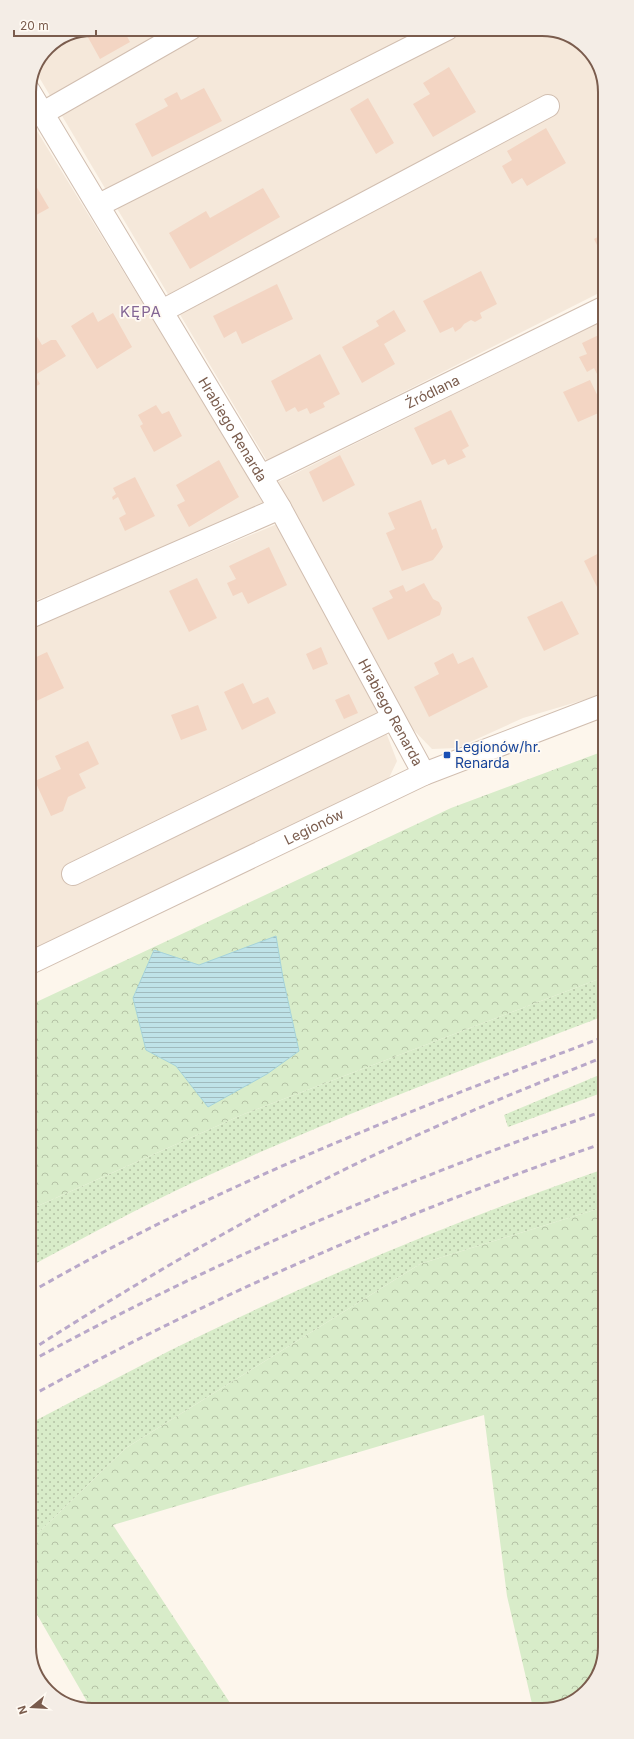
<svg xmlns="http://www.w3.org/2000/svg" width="634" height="1739" viewBox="0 0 634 1739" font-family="Inter,sans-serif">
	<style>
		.residential { fill: #f5e8da }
		.grass { fill: url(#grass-dots) }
		.forest { fill: url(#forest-crowns) }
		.water { fill: url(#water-rules); stroke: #a5d3da }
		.building { fill: #f3d5c3 }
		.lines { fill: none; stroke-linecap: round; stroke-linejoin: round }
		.minor-casing { stroke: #d1beb0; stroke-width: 24 }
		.minor { stroke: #fff; stroke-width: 22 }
		.rail { stroke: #b9a8c9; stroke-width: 3; stroke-dasharray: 6 4; stroke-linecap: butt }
		.transit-dot { fill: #1a4fb4; stroke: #fffaf3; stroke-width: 1.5 }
		.labels { text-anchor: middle; stroke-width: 3.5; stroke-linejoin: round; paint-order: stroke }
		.street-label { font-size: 14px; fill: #7a5c4d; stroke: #fffaf3 }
		.transit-label { font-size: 14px; fill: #164399; stroke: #fffaf3; text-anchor: start }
		.neighbourhood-label { font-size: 15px; letter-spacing: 1px; fill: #846695; stroke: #fffaf3 }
		.rim { fill: none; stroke: #7a5c4d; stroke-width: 2 }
	</style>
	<defs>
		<pattern id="grass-dots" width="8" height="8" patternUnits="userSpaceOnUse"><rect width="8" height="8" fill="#d8ecc9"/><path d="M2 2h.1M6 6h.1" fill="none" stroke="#b4c2a5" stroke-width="1.8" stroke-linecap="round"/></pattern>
		<pattern id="forest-crowns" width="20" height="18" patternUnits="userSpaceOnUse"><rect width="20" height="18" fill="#d8ecc9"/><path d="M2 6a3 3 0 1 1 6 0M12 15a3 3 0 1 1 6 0" fill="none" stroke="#b4c2a5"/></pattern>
		<pattern id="water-rules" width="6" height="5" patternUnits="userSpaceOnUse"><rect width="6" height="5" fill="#bfe3e8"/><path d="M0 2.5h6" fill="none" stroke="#a0bbbe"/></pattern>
	</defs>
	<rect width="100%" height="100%" fill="#fdf6ec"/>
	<path class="residential" d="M92,29H546L583,45L603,76V291L267,461L36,72L48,47Z
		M29,118L266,504L30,603Z
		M603,321L604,694L523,718L457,748L432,749L405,721L278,482Z
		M277,524L379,714L397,761L388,780L30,951V628Z"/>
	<path class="grass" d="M604,977V1016C467,1068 329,1119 196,1181C140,1207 85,1237 31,1266V1209L244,1114Z
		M604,1073V1092L508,1127L504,1115Z
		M604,1169V1207L420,1264L126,1448L31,1540V1423C77,1399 124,1374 171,1350C311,1281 456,1220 604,1169Z"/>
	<path class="forest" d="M604,751V977L244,1114L31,1209L30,1005L451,808Z
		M604,1207L605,1647L592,1685L558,1708H533L507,1596L484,1415L113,1525L234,1709L92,1710L31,1604V1540L126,1448L420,1264Z"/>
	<path class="water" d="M276,936L283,978L299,1051L267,1074L208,1107L176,1066L146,1050L133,998L154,950L199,965Z"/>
	<path class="building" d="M92,29H123L130,42L100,59L85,32Z
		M449,67L476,112L433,137L413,104L430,94L423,83Z
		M204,88L222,121L152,157L135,124L168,106L164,99L177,92L181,100Z
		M368,98L394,143L376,154L350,109Z
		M546,128L566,163L527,186L522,178L512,184L502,166L512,160L507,151Z
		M29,174L49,208L29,219Z
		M263,188L280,217L190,269L169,233L206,211L210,218Z
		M603,234V257L594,239Z
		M481,271L497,304L480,313L482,318L475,322L471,320L464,324L461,328L455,332L453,327L440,333L423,301Z
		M277,284L293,319L242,344L236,331L224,338L213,316Z
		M394,310L406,331L384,344L395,364L362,383L342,347L379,326L376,321Z
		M93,312L98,322L113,313L132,347L97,369L71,326Z
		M603,333V378L600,380L594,368L587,372L579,357L587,354L582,343Z
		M36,335L42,345L51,340H56L66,356L35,375L40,384L30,390L29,339Z
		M320,354L340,394L323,403L325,407L310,414L307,408L298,412L295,407L286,412L271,381Z
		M590,380L603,407V411L578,422L563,392Z
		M156,405L162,414L169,411L182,436L154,452L140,426L143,424L138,415Z
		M451,410L469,446L462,450L466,457L448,465L445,459L432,465L414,428Z
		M340,455L355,485L323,502L309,472Z
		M219,460L239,497L189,527L177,505L185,501L176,485Z
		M135,477L155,516L125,531L119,518L126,514L118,497L113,500L112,497L116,494L113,488Z
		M421,500L432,530L436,528L443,547L433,560L402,571L386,533L395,529L388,513Z
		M269,547L287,585L248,604L242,592L233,596L227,583L236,579L229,566Z
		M603,551L604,601L584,561Z
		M197,578L217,618L189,632L169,591Z
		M424,583L433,599L439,602L442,608L440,615L388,640L372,608L393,598L389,591L403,585L406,592Z
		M562,601L579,634L544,651L527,617Z
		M321,647L328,664L313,670L306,654Z
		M47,652L64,688L30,704V660Z
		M453,653L458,664L473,657L488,687L429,717L414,687L439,674L434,663Z
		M243,683L253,704L268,697L276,713L242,730L224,692Z
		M349,694L358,713L344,719L335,700Z
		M198,705L207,730L181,740L171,715Z
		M88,741L99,764L79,774L86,788L68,797L63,811L51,816L35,781L61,769L55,756Z"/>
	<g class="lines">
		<defs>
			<g id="minor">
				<path id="s1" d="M29,91L280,508L424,774"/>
				<path d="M43,113L190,29"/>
				<path d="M99,205L447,29"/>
				<path d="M162,311L548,106"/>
				<path id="s2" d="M261,476L603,308"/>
				<path d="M30,617L280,508"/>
				<path d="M73,874L393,718"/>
				<path id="s3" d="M30,963L424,774L604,705"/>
			</g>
		</defs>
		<use href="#minor" class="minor-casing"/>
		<use href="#minor" class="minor"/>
		<path class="rail" d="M31,1292C213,1187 408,1111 604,1037
			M31,1350C119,1294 209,1240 302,1191C400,1140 502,1097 604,1057
			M31,1361C214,1261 407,1178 604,1111
			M31,1396C214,1295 407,1211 604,1143"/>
	</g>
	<rect class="transit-dot" x="443" y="751" width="8" height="8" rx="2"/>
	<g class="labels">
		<g class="street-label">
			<text dy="5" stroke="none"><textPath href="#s2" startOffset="191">Źródlana</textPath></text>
			<text dy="5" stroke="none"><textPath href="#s1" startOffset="395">Hrabiego Renarda</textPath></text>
			<text dy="5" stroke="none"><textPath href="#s1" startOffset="719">Hrabiego Renarda</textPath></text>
			<text dy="5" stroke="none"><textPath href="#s3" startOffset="315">Legionów</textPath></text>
		</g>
		<g class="transit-label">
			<text x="455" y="752">Legionów/hr.<tspan x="455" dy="16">Renarda</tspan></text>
		</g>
		<g class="neighbourhood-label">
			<text x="141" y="317">KĘPA</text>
		</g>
	</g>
	<path d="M0 0H634V1739H0ZM92 36H542A56 56 0 0 1 598 92V1647A56 56 0 0 1 542 1703H92A56 56 0 0 1 36 1647V92A56 56 0 0 1 92 36Z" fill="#f4ede6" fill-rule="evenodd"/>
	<path class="rim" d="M92 36H542A56 56 0 0 1 598 92V1647A56 56 0 0 1 542 1703H92A56 56 0 0 1 36 1647V92A56 56 0 0 1 92 36Z"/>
	<g transform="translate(32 1707) rotate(252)" stroke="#fffaf3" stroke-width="3" paint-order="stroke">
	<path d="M0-3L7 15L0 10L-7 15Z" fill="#7a5c4d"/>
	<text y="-6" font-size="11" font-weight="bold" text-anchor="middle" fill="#7a5c4d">N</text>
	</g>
	<path d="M14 30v6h82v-6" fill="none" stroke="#7a5c4d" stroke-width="2"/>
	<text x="20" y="30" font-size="12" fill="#7a5c4d" stroke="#fffaf3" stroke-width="3" paint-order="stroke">20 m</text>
</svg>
